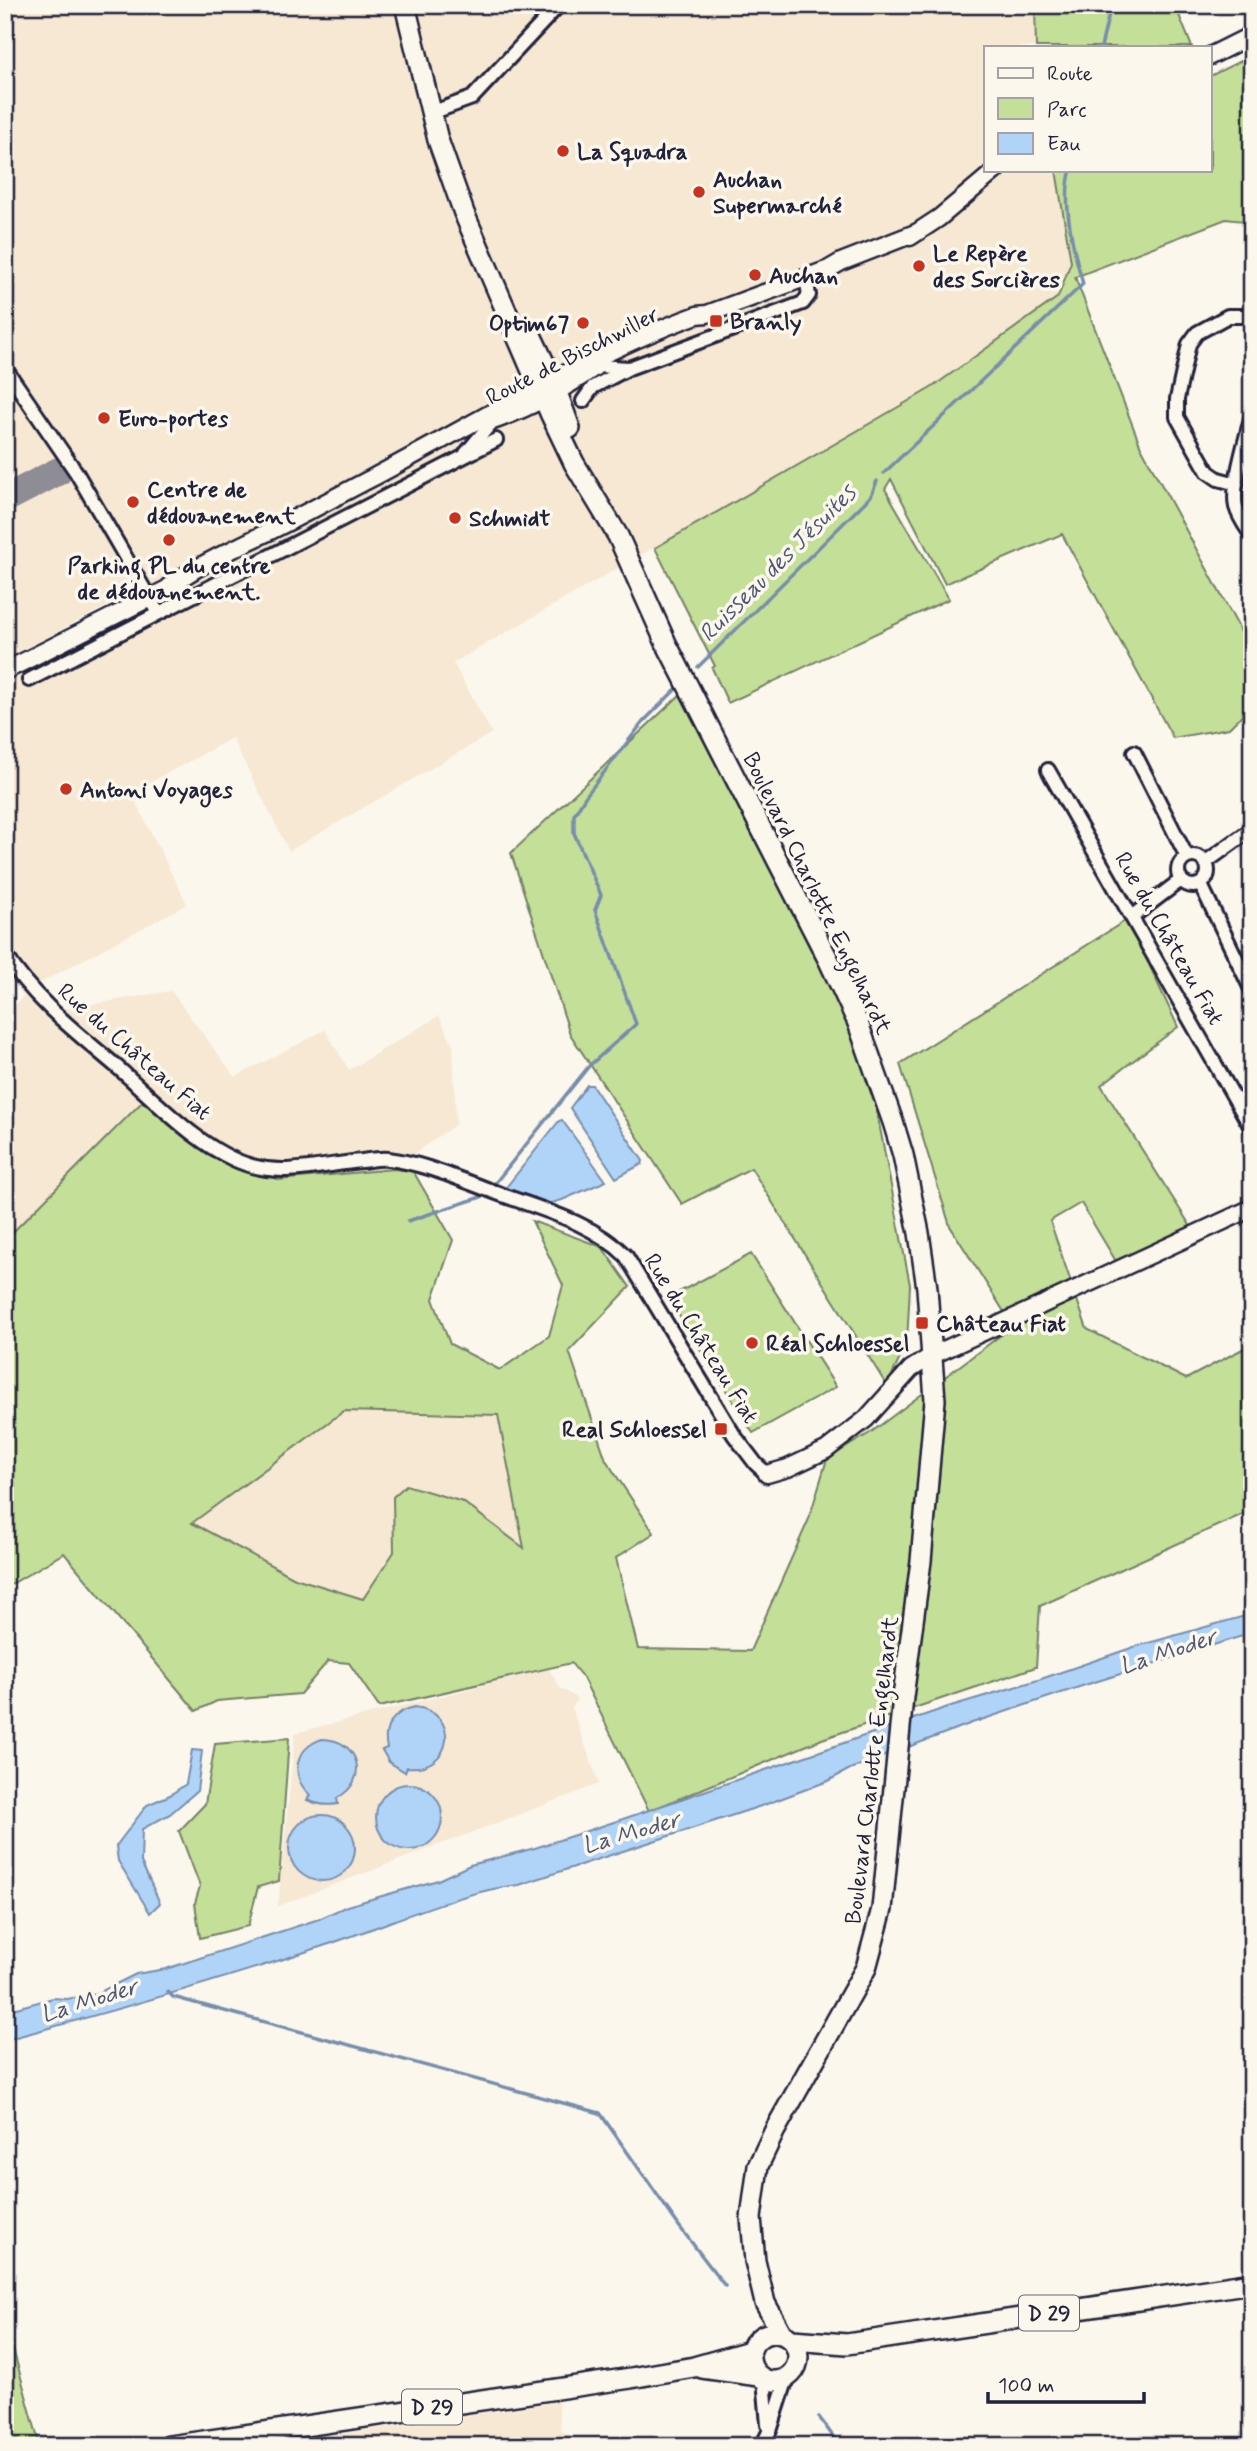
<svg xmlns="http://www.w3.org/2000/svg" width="1257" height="2451" viewBox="0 0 1257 2451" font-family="Mynerve,sans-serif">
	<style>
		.built { fill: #f6e8d3 }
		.green { fill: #c4df97; stroke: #738069; stroke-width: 2; fill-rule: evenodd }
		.water { fill: #b0d4f8; stroke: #778dac; stroke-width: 2 }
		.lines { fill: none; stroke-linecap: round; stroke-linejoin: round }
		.stream { stroke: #778dac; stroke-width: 3.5 }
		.taxiway { stroke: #8e8c94; stroke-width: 28 }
		.minor-casing { stroke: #22223b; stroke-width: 18 }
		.tertiary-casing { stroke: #22223b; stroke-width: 21 }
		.primary-casing { stroke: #22223b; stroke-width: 24 }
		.minor { stroke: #fbf7ec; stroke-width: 12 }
		.tertiary { stroke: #fbf7ec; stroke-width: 16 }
		.primary { stroke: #fbf7ec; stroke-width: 19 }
		.poi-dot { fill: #c8321e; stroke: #fbf7ec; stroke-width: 2.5 }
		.labels { text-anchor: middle; stroke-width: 7; stroke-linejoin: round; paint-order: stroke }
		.shield { fill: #fbf7ec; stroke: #636270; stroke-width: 2 }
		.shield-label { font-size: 21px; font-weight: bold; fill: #22223b }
		.poi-label { font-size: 23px; font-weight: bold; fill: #22223b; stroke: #fbf7ec; text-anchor: start }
		.street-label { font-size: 23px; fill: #22223b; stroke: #fbf7ec }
		.water-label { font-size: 24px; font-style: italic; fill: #4d5774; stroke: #fbf7ec }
	</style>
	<rect width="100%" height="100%" fill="#fbf7ec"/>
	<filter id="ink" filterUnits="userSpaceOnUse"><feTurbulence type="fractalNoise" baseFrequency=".0143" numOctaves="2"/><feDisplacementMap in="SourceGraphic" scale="14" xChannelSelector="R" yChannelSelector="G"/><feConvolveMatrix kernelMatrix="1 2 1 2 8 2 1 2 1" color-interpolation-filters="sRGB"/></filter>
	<g filter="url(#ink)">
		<path class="built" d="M5,5H1035L1036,47H986V170H1055L1071,262L1058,297L931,388L453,663L492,733L289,851L232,738L131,793L187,904L36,985L58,1010L171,991L235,1077L325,1030L349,1070L439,1016L453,1045L456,1124L393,1169L279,1180L142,1102L5,1240V1018L23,996L5,966V678L139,607L130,594L5,659Z
			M344,1411L498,1415L525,1549L463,1502L393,1497L394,1552L364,1599L295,1578L192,1523Z
			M549,1669L560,1688L577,1698L572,1709L599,1784L278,1906L295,1733Z
			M558,2402L561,2431L594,2446H261Z"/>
		<path class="green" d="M1035,5H1175L1192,47H1036Z
			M1252,55V222L1226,219L1075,277L1141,447L1252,652V705L1229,728L1173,738L1062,534L945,584L891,479L885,489L949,599L728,703L712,668L715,666L655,548L931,388L1058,297L1071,262L1056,170H1210V76Z
			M680,695L836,996L871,1081L910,1285L907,1343L887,1386L751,1168L682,1204L570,1034L511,853Z
			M1128,919L1178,1027L1101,1085L1193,1230L1117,1263L1081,1203L1050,1221L1087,1329L1186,1379L1252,1344V1510L1040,1606L1036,1667L822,1739L649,1811L583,1678L571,1663L379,1707L349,1663L328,1661L300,1694L217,1701L196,1711L64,1553L5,1588V1240L142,1102L279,1180L393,1169L413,1171L453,1240L433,1299L450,1344L500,1370L549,1336L563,1285L532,1221L602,1247L630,1287L569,1351L606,1460L654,1533L616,1558L638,1649L750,1651L809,1519L827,1459L870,1433L1013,1326L950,1226L900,1064ZM344,1411L498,1415L524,1548L463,1502L406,1485L393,1497L394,1552L363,1599L295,1578L192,1523Z
			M751,1254L836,1387L753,1433L668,1298Z
			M289,1738L279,1881L258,1887L248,1926L200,1938L195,1903L200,1886L179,1831L205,1804L215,1744Z
			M5,2320L40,2446H5Z"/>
		<path class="water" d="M587,1085H592L643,1161L642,1164L616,1178L570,1108Z
			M562,1120L606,1181L562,1200L548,1204L504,1190L559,1121Z
			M1252,1614V1633L1085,1685L972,1723L850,1769L828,1781L764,1805L519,1885C459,1891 385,1926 326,1945C220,1981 113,2011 5,2040V2011L53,1998L67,1999L96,1994L136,1974L166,1969L319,1919L347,1906L438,1880L470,1865L535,1848L623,1819L951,1706L1038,1680L1134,1647Z
			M415,1707C461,1712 454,1772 407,1767L405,1772L389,1762L382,1750L387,1748C382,1727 394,1711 415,1707Z
			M322,1739C360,1739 370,1781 337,1798L338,1804C327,1806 318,1805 307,1800L310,1795C289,1776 295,1748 322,1739Z
			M192,1750L202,1751L197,1791L170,1814L142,1829L141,1862L160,1903L150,1913L118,1861L116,1846L147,1805L170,1795L186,1784Z
			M376 1817a33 33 0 1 1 66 0a33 33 0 1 1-66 0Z
			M289 1848a33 33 0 1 1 66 0a33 33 0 1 1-66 0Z"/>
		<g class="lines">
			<path class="stream" d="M1101,47L1111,5
				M884,473L1083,284C1074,253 1061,201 1071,170
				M698,667L871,496L877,481
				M492,1187L589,1066L636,1024L595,910L601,895L574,833V815L585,797L643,722L679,686
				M408,1221L481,1197
				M168,1992L173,1997L600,2113L679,2226L725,2286
				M819,2417L840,2446"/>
			<path class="taxiway" d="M5,499L59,471"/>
			<defs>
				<path id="minor" d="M431,113L472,98L559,5
					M596,366L629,368L803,303L809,295L806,278
					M5,368L76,472L158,613
					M583,401L593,387L629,368
					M1252,414C1247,437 1231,486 1236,507C1239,518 1246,527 1252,536
					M466,453L493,421
					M1237,484L1218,479L1208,472L1177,417V399L1189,344L1197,333L1228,316H1252
					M29,680L496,440
					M1134,752L1187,857
					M1048,770L1252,1129
					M1178 871a15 15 0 1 1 30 0a15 15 0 1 1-30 0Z
					M1206,862L1252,829
					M1201,885L1252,991
					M1132,917L1181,880
					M5,954C33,999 76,1032 116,1066C154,1099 203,1153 252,1166C287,1176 326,1164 362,1161C370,1160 380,1158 388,1159C423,1163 456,1178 489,1190C535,1208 590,1220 626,1256L734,1435L756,1464L767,1474
					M764,2379L768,2425
					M762,2446L771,2428L787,2378"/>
				<path id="tertiary" d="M1210,56L1252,35
					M910,237L939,218L996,170
					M484,424C523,411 562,391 595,367
					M169,587C199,564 232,550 266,533C301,516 335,497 370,479C478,422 582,357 697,315L707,314L829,269L841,262L918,232
					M5,671L179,583
					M767,1474L788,1468L826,1450L866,1419L911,1369L933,1355L1252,1208"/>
				<path id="primary" d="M405,5L438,140L464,213L551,415L574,463L618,536L666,643L829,961L858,1023L893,1122L903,1155L919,1233L927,1288L935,1400L921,1561L903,1697L882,1909L866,1968L775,2130L758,2166L751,2218L755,2261L765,2303L781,2332
					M530,333L552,379L570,428
					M750 2357a24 24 0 1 1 48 0a24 24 0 1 1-48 0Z
					M792,2340L847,2344L1252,2283
					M702,2368L759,2376
					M169,2446L631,2378L694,2367L750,2351"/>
			</defs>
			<use href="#minor" class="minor-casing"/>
			<use href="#tertiary" class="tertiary-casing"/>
			<use href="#primary" class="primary-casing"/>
			<use href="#minor" class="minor"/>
			<use href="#tertiary" class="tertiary"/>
			<use href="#primary" class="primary"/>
		</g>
	</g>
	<g class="poi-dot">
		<circle cx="563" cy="151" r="7"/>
		<circle cx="699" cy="192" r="7"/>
		<circle cx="919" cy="266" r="7"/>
		<circle cx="755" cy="275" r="7"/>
		<rect x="709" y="314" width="14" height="14" rx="3.5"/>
		<circle cx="583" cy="323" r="7"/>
		<circle cx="104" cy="418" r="7"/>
		<circle cx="133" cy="502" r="7"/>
		<circle cx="455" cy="518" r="7"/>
		<circle cx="169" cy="540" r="7"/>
		<circle cx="66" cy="789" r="7"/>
		<rect x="915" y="1316" width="14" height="14" rx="3.5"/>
		<circle cx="752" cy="1343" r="7"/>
		<rect x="714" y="1422" width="14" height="14" rx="3.5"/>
	</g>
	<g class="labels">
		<g class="shield">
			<rect x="1019" y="2295.5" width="60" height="35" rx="5"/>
			<rect x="402" y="2389.5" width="60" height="35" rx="5"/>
		</g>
		<g class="shield-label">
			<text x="1049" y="2320">D 29</text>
			<text x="432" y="2414">D 29</text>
		</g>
		<g class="poi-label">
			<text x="577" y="159">La Squadra</text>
			<text x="713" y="187">Auchan<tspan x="713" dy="26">Supermarché</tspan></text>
			<text x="933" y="261">Le Repère<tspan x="933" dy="26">des Sorcières</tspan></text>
			<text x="769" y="283">Auchan</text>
			<text x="730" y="329">Branly</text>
			<text x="569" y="331" text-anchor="end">Optim67</text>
			<text x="118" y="426">Euro-portes</text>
			<text x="147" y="497">Centre de<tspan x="147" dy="26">dédouanement</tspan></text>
			<text x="469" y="526">Schmidt</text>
			<text x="169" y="573" text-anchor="middle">Parking PL du centre<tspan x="169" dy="26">de dédouanement.</tspan></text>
			<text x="80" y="797">Antoni Voyages</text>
			<text x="936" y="1331">Château Fiat</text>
			<text x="766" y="1351">Réal Schloessel</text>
			<text x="707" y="1437" text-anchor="end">Real Schloessel</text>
		</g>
		<g class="street-label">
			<text transform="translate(572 355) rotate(-27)" y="8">Route de Bischwiller</text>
			<text transform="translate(818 893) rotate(64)" y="8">Boulevard Charlotte Engelhardt</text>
			<text transform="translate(1170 938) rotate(60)" y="8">Rue du Château Fiat</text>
			<text transform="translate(135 1051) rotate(41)" y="8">Rue du Château Fiat</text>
			<text transform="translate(702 1338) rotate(58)" y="8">Rue du Château Fiat</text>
			<text transform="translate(871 1770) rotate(-83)" y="8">Boulevard Charlotte Engelhardt</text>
		</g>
		<g class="water-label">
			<text transform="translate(777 563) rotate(-45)" y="8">Ruisseau des Jésuites</text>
			<text transform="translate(1168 1651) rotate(-18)" y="8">La Moder</text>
			<text transform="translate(631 1832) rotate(-16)" y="8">La Moder</text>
			<text transform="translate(89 2000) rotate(-17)" y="8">La Moder</text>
		</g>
	</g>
	<rect width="1257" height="2451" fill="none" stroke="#fbf7ec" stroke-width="28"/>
	<rect x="14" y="14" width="1229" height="2423" fill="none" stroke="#22223b" stroke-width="2.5" filter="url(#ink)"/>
	<rect x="984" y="46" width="228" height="126" fill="#fbf7ec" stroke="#a4a2a5" stroke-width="2"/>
	<rect x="998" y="68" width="35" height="10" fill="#fbf7ec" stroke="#a4a2a5" stroke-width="2"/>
	<text x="1047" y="80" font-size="21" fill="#22223b">Route</text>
	<rect x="998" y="98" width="35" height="21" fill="#c4df97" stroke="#a4a2a5" stroke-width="2"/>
	<text x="1047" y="116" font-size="21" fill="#22223b">Parc</text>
	<rect x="998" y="133" width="35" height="21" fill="#b0d4f8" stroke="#a4a2a5" stroke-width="2"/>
	<text x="1047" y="150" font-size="21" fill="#22223b">Eau</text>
	<path d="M988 2392v10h156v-10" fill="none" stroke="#22223b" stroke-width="3.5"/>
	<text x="998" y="2392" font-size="21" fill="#22223b" stroke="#fbf7ec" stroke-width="5" paint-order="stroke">100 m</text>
</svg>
